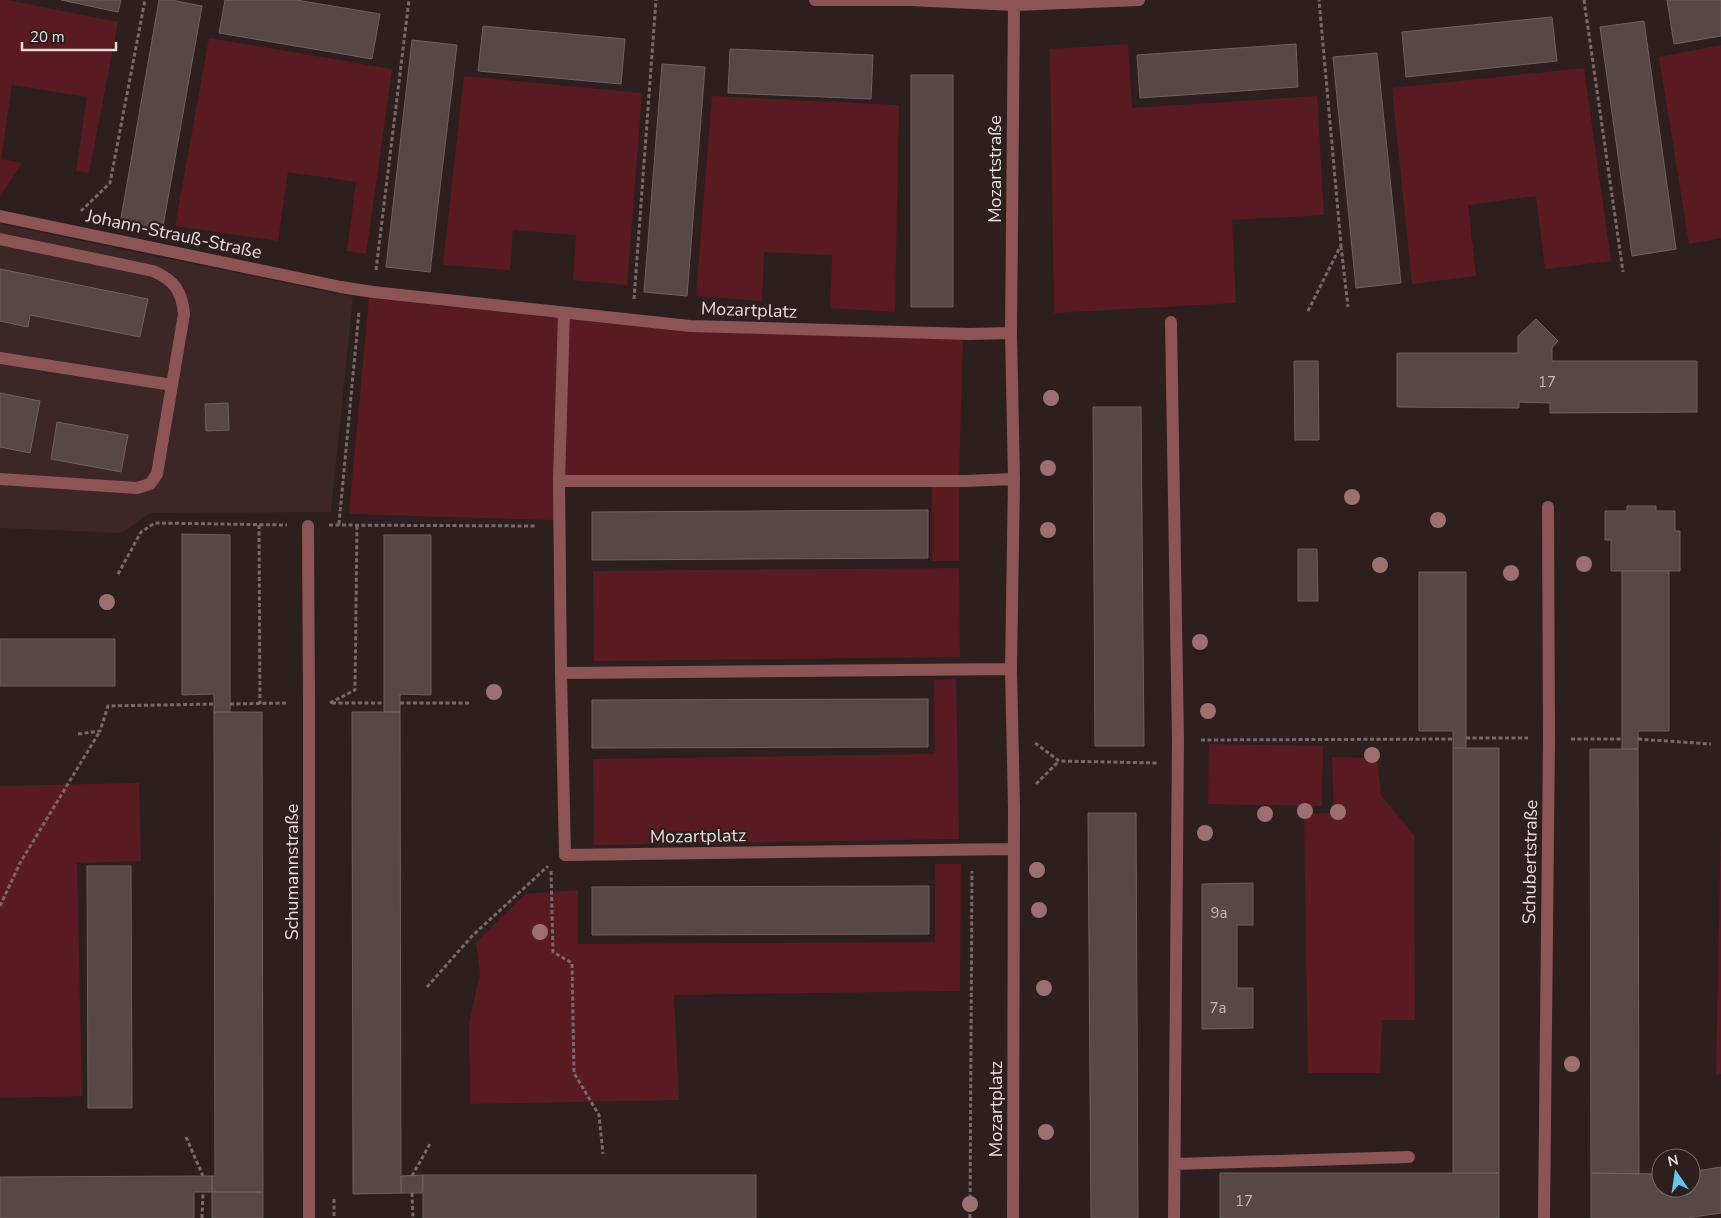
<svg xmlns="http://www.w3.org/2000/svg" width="1721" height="1218" viewBox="0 0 1721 1218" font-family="'Nunito Sans',sans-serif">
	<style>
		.built { fill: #3c2626 }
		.green { fill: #5a1a21 }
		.building { fill: #584747; stroke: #715f5f }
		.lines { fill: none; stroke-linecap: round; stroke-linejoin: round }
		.path { stroke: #776969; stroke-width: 3; stroke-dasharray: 4 2.5; stroke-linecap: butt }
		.service { stroke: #8d5456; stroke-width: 12 }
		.minor { stroke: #8d5456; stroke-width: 12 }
		.tree { fill: #9d6f6f }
		.labels { text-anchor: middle; stroke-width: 4.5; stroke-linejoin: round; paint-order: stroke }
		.number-label { font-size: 15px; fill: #c3b7b7 }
		.street-label { font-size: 18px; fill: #e7dcdc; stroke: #2e1f1f }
	</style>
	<rect width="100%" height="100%" fill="#2e1f1f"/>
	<path class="built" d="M0,224L353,297L331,512L150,513L122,533L0,528Z"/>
	<path class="green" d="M0,0H8L118,22L89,173L76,171L87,97L12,85L1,159L22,163L0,197Z
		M209,38L392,69L366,254L347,251L356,182L288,172L278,241L175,226Z
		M1128,44L1132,108L1317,96L1324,215L1232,220L1236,303L1054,313L1050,49Z
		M1721,45V238L1689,244L1659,57Z
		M1584,68L1611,261L1545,269L1536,196L1468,205L1476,276L1412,284L1392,88Z
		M464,76L642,93L627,285L573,280L576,235L513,230L510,270L443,265Z
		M712,96L899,105L895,312L830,308L832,255L764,252L762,301L696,296Z
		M369,298L632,326L690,330L963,339L959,478V561H932V476L553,475V520L349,514Z
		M959,568L960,657L594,661L593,571Z
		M956,679L959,839L594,845L593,759L935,754L934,680Z
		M1209,744L1323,746L1322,806L1208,804Z
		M1332,757L1377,758L1381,795L1414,835L1415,1020H1382L1380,1073H1308L1304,814L1334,813Z
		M139,783L141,861L77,863L82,1096L0,1098V786Z
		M1721,817V1074L1716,1075Z
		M935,864H961L960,991L674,995L679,1100L470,1104L469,1023L480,974L476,942L525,894L578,890V944L935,942Z"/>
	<path class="building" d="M61,0H121L118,12Z
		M159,0H171L202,6L162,232L120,224Z
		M225,0H296L380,14L372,59L219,33Z
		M1667,0H1721V36L1674,44Z
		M1552,17L1557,61L1406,77L1402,32Z
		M1644,21L1676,249L1632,256L1600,27Z
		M483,26L625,39L621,84L478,71Z
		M412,40L457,45L430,272L386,267Z
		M1296,44L1298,87L1140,98L1137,55Z
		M730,49L873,55L871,99L728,93Z
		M1377,53L1401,283L1356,288L1333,57Z
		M662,64L705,67L687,296L644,292Z
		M911,75H953V307H911Z
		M0,269L148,299L140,337L30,315L28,327L0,321Z
		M1536,319L1558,341L1552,348V361H1697V412L1550,413V403L1519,402V408L1397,407V353H1518V336Z
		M1294,361H1318L1319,440H1295Z
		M0,393L40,401L30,453L0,447Z
		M228,403L229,430L206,431L205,404Z
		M1093,407H1141L1144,746H1095Z
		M57,422L128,435L121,472L51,459Z
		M1627,506H1656V511H1675V531H1680V571H1611V540H1605V511H1627Z
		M928,510V558L592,560V512Z
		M182,534L230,535V712H214V694L182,695Z
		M384,535H431V695L400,694V712H384Z
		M1298,549H1317L1318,601H1298Z
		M1622,571H1669V731H1638V749H1622Z
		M1419,572H1466V748H1453V731H1419Z
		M0,639H115V686H0Z
		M928,699V747L592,748V700Z
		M214,712H262L263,1192H212V1176H215Z
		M352,712H400L401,1193L353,1194Z
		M1453,748H1499V1173H1453Z
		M1590,749H1638L1639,1174L1591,1173Z
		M1088,813H1136L1138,1218H1091Z
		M87,866H131L132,1108H88Z
		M1253,883V925H1237V988H1253V1028L1202,1029V884Z
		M929,886V934L592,935V887Z
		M1721,1167V1213L1687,1218H1591V1173L1661,1174V1188H1691V1172Z
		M1220,1173H1499V1218H1220Z
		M423,1175H756V1218H423Z
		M423,1175L422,1193H401V1176Z
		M212,1176V1192H194V1218H0V1177Z
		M212,1192H263V1218H212Z"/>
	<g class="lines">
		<path class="path" d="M1584,0L1623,272
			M81,211L110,183L145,0
			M1341,246L1348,307
			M376,270L409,0
			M634,299L656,0
			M1308,311L1341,245L1319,0
			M339,524L359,311
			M259,525L260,704
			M329,525L537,526
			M118,574L141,532L155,523L287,525
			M330,703L355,690L357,524
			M332,703H384
			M400,703H469
			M230,704L286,703
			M78,734L100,731L108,706L214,704
			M1466,738H1528
			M1571,739H1623
			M1638,739L1711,744
			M1201,740L1453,739
			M1035,743L1059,761L1157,763
			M1036,784L1059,761
			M551,871L553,952L572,963L574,1073L599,1115L603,1154
			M0,906L20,863L100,731
			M427,987L472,936L548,866
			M186,1137L203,1176
			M412,1176L431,1142
			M412,1193L413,1218
			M334,1199V1218
			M202,1218L203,1192
			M970,1218L972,871"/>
		<path class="service" d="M0,239L153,271C174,280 182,291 184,314L157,474L150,484L137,488L0,479
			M0,358L172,385
			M559,481L564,313"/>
		<path class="minor" d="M815,0H910L1014,5L1139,0
			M0,216L341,287L373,292L690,326L970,334L1011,333
			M1171,322L1178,740L1174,1218
			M308,526L309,703V1218
			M1011,669L561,673L565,855L1014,849
			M561,673L559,481H965L1014,479
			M1175,1164L1409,1157
			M1013,1218L1014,807L1011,669L1014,479L1011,333L1014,5
			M1544,1218L1549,738L1548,507"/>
	</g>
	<g class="tree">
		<circle cx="1051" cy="398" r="8"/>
		<circle cx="1048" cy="468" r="8"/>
		<circle cx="1352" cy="497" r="8"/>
		<circle cx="1438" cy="520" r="8"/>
		<circle cx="1048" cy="530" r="8"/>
		<circle cx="1584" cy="564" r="8"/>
		<circle cx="1380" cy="565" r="8"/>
		<circle cx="1511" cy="573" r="8"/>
		<circle cx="107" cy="602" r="8"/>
		<circle cx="1200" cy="642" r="8"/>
		<circle cx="494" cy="692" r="8"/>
		<circle cx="1208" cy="711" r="8"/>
		<circle cx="1372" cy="755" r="8"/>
		<circle cx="1305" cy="811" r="8"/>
		<circle cx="1338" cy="812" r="8"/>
		<circle cx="1265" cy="814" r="8"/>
		<circle cx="1205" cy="833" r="8"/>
		<circle cx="1037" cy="870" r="8"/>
		<circle cx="1039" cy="910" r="8"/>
		<circle cx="540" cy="932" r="8"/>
		<circle cx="1044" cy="988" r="8"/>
		<circle cx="1572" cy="1064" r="8"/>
		<circle cx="1046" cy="1132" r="8"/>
		<circle cx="970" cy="1204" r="8"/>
	</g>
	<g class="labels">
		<g class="number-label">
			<text x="1547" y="387">17</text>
			<text x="1219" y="918">9a</text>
			<text x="1218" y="1013">7a</text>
			<text x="1244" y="1206">17</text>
		</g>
		<g class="street-label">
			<text transform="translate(995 169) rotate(-90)" y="6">Mozartstraße</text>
			<text transform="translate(174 234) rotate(12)" y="6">Johann-Strauß-Straße</text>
			<text transform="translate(749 310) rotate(2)" y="6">Mozartplatz</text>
			<text transform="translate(698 836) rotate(-1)" y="6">Mozartplatz</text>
			<text transform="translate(1530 862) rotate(-89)" y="6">Schubertstraße</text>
			<text transform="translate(292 872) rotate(-90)" y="6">Schumannstraße</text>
			<text transform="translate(996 1109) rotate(-90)" y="6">Mozartplatz</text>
		</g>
	</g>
	<g transform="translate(1676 1173) rotate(347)"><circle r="24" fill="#2e1f1f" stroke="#786b6b"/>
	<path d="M0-4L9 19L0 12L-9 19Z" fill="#64c5ee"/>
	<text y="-8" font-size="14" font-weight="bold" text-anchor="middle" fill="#e7dcdc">N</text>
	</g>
	<path d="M22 42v8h94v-8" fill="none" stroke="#e7dcdc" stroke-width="2.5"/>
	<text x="30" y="42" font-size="15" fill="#e7dcdc" stroke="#2e1f1f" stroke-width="4" paint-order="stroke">20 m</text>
</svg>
